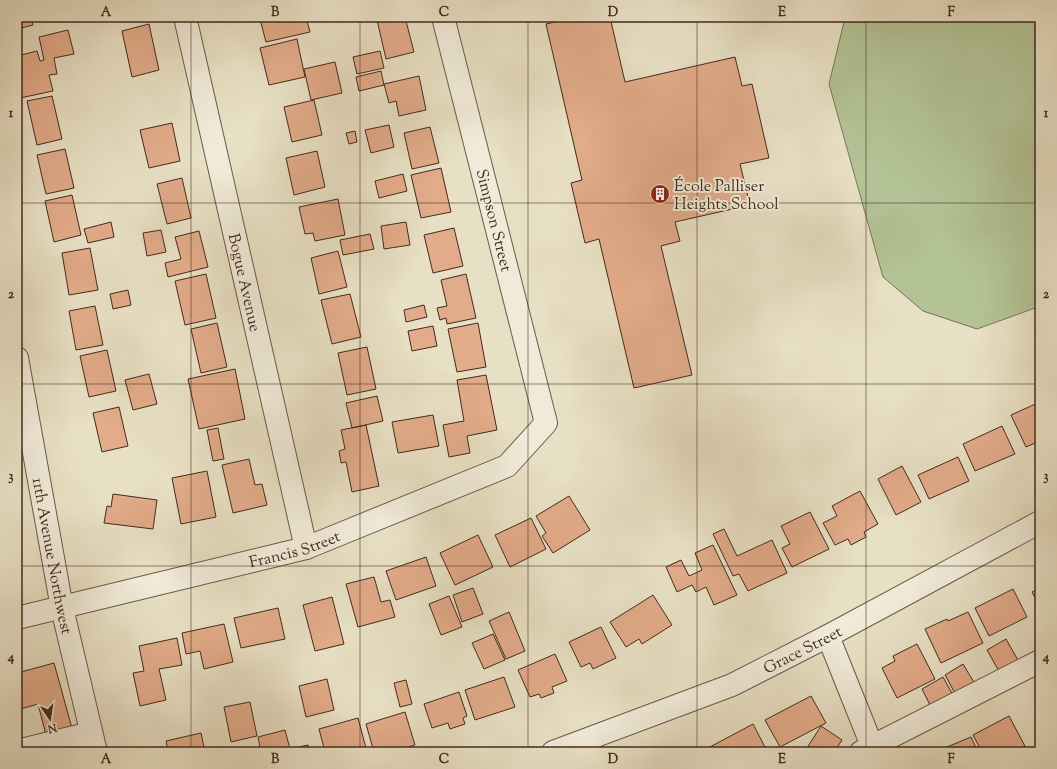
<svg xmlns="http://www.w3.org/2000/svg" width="1057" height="769" viewBox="0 0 1057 769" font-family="'Sorts Mill Goudy',serif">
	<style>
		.green { fill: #b3c396; stroke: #7b765a }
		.building { fill: #e2ab89; stroke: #432a1d }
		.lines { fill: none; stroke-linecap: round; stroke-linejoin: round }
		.minor-casing { stroke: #6c5847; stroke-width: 24 }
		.minor { stroke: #f0ebd9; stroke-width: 22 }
		.grid { fill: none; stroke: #432a1d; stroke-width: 1; stroke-opacity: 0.55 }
		.labels { text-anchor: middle; stroke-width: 4; stroke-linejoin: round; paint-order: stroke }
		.poi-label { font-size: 16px; fill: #432a1d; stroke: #f0ebd9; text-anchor: start }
		.street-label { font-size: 16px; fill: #432a1d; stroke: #f0ebd9 }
		.neatline { fill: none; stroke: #432a1d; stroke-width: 1.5 }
		.grid-label { font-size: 13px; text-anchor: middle; font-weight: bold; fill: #432a1d }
	</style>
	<rect width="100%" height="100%" fill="#e8e0c4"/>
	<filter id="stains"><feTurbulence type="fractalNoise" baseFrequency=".005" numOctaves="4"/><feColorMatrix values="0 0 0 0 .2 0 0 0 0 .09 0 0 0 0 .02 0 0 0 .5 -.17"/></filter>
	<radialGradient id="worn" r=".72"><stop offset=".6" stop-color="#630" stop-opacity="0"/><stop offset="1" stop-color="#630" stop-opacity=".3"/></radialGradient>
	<path class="green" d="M848,17H1040V305L1038,307L977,329L923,311L883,277L829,84L844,22Z"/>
	<path class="building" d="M17,17H31L33,25L17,29Z
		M271,17H306L310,32L266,42L260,19Z
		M390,17H405L414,52L386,59L377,20Z
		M577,17H610L625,82L735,57L742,86L752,84L769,158L740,164L750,205L675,222L680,241L661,246L692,375L634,388L599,239L585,243L571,183L582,180L546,24Z
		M149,24L159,70L132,77L122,31Z
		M68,30L74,54L54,58L57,74L49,75L53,91L20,98L17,84V72H19L17,56L37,51L40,61L44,60L39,37Z
		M297,39L305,77L269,85L260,48Z
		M380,51L384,68L357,74L353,57Z
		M335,62L342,93L311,100L304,69Z
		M381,71L384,85L359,91L356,77Z
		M419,76L426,110L399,116L396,101L389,103L384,84Z
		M52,96L62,139L37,145L27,101Z
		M314,100L322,135L292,142L284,107Z
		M172,123L180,161L149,168L140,130Z
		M389,125L394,147L371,153L365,130Z
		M430,127L439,163L412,169L404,133Z
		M355,131L357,142L349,144L346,133Z
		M65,149L74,188L46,194L37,155Z
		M317,151L325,187L294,195L286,158Z
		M441,168L451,212L421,218L411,175Z
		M403,174L407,191L379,198L375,181Z
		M182,178L191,218L167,224L157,184Z
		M72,195L81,235L54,242L45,201Z
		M338,199L345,235L315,241L313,233L305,234L299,207Z
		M111,222L114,237L88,243L84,229Z
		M406,222L410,245L384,249L381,226Z
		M454,228L463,266L433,273L424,235Z
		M161,230L166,252L147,256L143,233Z
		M199,231L208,267L168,277L165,263L181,259L175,237Z
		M370,234L374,249L343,255L340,240Z
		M90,248L98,290L69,295L62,253Z
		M338,251L347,287L319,294L311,258Z
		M206,274L216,318L185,325L175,281Z
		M466,274L476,318L447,324L446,318L440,320L437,308L447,306L441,280Z
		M128,290L131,305L113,309L110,294Z
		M350,294L361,337L332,344L321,300Z
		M424,305L427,317L406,322L404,310Z
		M95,306L103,345L76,350L69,311Z
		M217,323L227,367L201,373L191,329Z
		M478,323L486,367L457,372L448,329Z
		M433,326L437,346L412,351L408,331Z
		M367,347L376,389L347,395L338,353Z
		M107,350L116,391L89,397L80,356Z
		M235,369L245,419L199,429L188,379Z
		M149,374L157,404L133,410L125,380Z
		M486,375L497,430L467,436L470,453L449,457L443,425L464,421L457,380Z
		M377,396L383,421L352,428L346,403Z
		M1040,402V436H1039L1040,441L1026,447L1011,415Z
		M119,407L128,446L102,452L93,413Z
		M433,415L439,446L398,453L392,422Z
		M366,425L379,486L352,492L346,462L341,463L339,451L345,449L341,430Z
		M1002,426L1015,454L975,471L963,444Z
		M218,428L224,459L213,461L207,430Z
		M958,457L969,481L929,499L918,475Z
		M249,459L255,485L262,484L267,505L233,513L222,465Z
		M902,466L921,502L896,515L878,479Z
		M207,471L216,517L181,524L172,478Z
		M860,491L878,524L864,532L866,537L851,545L848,539L835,545L823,523L837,516L832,506Z
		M113,494L157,500L153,529L104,523L107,506L111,507Z
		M569,496L590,530L553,553L542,536L546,533L536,516Z
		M810,512L829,549L792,567L782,548L790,544L781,526Z
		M531,518L546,549L510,567L495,535Z
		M724,529L737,556L772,540L787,573L748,591L739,574L733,576L713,534Z
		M478,535L493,567L455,585L440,553Z
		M713,545L737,595L714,605L706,587L696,592L692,585L677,592L666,567L681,560L689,576L702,570L695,553Z
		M426,557L436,586L396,600L386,571Z
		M374,577L381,602L390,600L395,617L358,627L346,584Z
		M473,588L483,614L462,622L453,595Z
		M1040,588V607L1032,592Z
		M1013,589L1027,617L989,636L975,608Z
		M653,595L672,625L642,644L639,639L626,647L610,622Z
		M449,596L462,627L441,635L429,604Z
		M332,597L344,644L315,651L303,605Z
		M278,608L285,639L241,648L234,618Z
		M509,612L525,651L506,659L489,621Z
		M968,612L983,643L941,663L925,629L947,619L948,621Z
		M224,624L233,662L204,669L200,651L186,654L182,633Z
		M601,627L616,658L593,669L590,663L581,667L569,642Z
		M493,634L505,660L484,669L472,643Z
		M177,638L182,665L159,669L166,700L140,706L133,673L144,671L139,646Z
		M1006,639L1019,662L1000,673L987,650Z
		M917,644L935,679L897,698L882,668L895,661L893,656Z
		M555,654L567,681L552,687L554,693L541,698L539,694L530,697L518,670Z
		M54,663L73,732L47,739L38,704L17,710V673Z
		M963,664L975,684L956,695L945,675Z
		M504,677L515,707L475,720L465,690Z
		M943,677L953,695L931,707L922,689Z
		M327,679L334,710L306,717L299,686Z
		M406,680L412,704L400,707L394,683Z
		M459,692L467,716L463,718L465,724L450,729L448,723L432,728L424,704Z
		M811,696L826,723L780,747L765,720Z
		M250,702L257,736L231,742L224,707Z
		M405,712L415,745L390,752H374L366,724Z
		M1009,716L1028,752H982L973,735Z
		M358,718L367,752H325L319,729Z
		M17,720L22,743L17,745Z
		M753,724L766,749L759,752H710L708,748Z
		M821,726L842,740L834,752H813L807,748Z
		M1040,729V743L1035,732Z
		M285,730L290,749L308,745L310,752H261L258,737Z
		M201,733L205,752H168L166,741Z
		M971,737L978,752H935Z"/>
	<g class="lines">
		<defs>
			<g id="minor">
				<path id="s1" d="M185,17L306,548"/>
				<path id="s2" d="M17,358L62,608L96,752"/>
				<path id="s3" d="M17,618L306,548L507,466L546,423L443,17"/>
				<path d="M828,636L872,746L876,752"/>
				<path d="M17,751L91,733"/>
				<path id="s4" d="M553,752L732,685L828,636L1040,522"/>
				<path d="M861,752L1040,661"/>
			</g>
		</defs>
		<use href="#minor" class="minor-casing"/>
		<use href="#minor" class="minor"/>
	</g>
	<path class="grid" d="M191,17V752M360,17V752M528,17V752M697,17V752M866,17V752M17,203H1040M17,384H1040M17,566H1040"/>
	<defs>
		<symbol id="building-disc" viewBox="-11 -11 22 22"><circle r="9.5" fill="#8f2418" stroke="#f0ebd9"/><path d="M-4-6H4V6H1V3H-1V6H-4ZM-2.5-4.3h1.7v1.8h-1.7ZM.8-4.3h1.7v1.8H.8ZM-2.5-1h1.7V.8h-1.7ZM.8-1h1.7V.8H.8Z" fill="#fff"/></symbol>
	</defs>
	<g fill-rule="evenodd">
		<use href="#building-disc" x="649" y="183" width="22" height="22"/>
	</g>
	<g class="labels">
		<g class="poi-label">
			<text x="674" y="191">École Palliser<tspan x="674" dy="18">Heights School</tspan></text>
		</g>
		<g class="street-label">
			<text transform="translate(495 220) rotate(76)" y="6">Simpson Street</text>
			<text dy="6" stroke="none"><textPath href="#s1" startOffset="272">Bogue Avenue</textPath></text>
			<text dy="6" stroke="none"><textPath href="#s3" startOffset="286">Francis Street</textPath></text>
			<text dy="6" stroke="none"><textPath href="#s2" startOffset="201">11th Avenue Northwest</textPath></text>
			<text dy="6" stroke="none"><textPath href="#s4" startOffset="270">Grace Street</textPath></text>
		</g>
	</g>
	<rect width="1057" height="769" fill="none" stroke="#e8e0c4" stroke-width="44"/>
	<g transform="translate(50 719) rotate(167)" stroke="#f0ebd9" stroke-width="3" paint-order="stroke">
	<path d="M0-3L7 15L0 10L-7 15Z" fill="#432a1d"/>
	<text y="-6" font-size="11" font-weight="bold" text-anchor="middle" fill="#432a1d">N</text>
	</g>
	<rect x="22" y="22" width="1013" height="725" class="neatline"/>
	<g class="grid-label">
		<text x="106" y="16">A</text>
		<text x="275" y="16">B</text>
		<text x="444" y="16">C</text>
		<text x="613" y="16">D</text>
		<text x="782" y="16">E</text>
		<text x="951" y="16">F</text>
		<text x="11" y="117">1</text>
		<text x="1046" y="117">1</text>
		<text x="11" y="298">2</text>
		<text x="1046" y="298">2</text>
		<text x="11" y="480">3</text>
		<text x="1046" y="480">3</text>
		<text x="11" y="661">4</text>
		<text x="1046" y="661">4</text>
		<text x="106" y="763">A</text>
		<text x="275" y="763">B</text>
		<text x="444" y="763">C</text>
		<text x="613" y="763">D</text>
		<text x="782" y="763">E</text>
		<text x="951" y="763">F</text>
	</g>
	<rect width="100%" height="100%" filter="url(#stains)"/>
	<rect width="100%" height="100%" fill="url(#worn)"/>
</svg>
